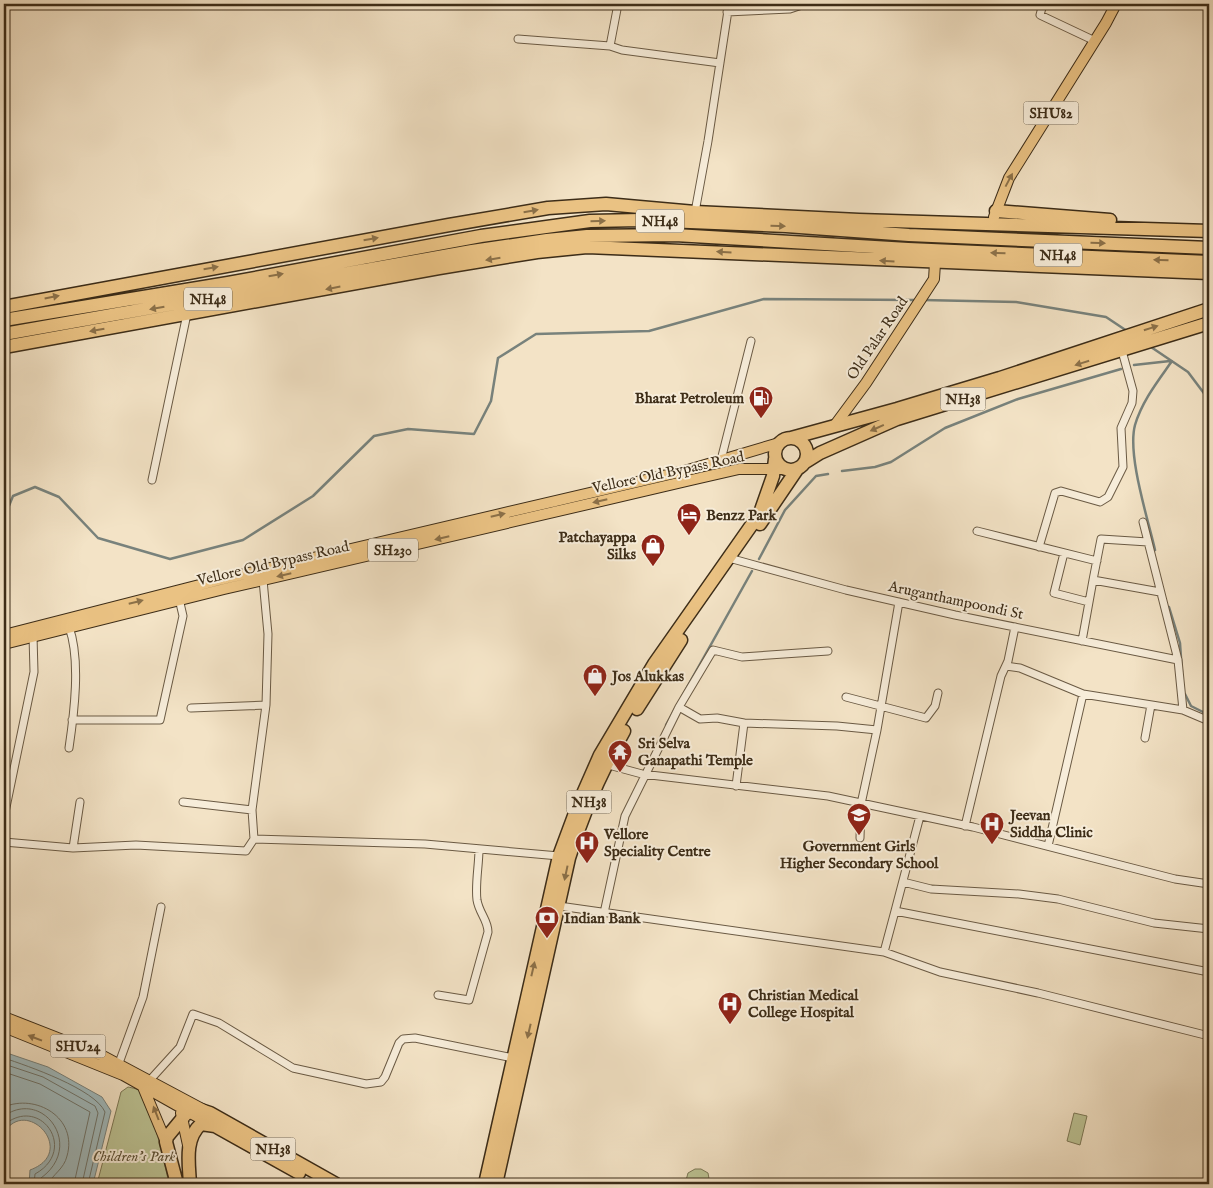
<svg xmlns="http://www.w3.org/2000/svg" width="1213" height="1188" viewBox="0 0 1213 1188" font-family="'IM FELL English',serif">
	<style>
		.green { fill: #bcc394; stroke: #7c7856 }
		.water { fill: #a0bbbf; stroke: #78827c }
		.lines { fill: none; stroke-linecap: round; stroke-linejoin: round }
		.shore { stroke: #6e746c; stroke-width: 1 }
		.stream { stroke: #78827c; stroke-width: 2.5 }
		.street-casing { stroke: #6a5a44; stroke-width: 9 }
		.primary-casing { stroke: #3d2d18; stroke-width: 12 }
		.highway-casing { stroke: #3d2d18; stroke-width: 15 }
		.street { stroke: #f7edda; stroke-width: 7 }
		.primary { stroke: #eac283; stroke-width: 10 }
		.highway { stroke: #eac283; stroke-width: 12 }
		.oneway { fill: #8b7048 }
		.labels { text-anchor: middle; stroke-width: 4; stroke-linejoin: round; paint-order: stroke }
		.shield { fill: #f7edda; stroke: #756752; stroke-width: 1 }
		.shield-label { font-size: 14px; font-weight: bold; fill: #3d2d18 }
		.street-label { font-size: 15px; fill: #3d2d18; stroke: #f7edda }
		.poi-label { font-size: 15px; font-weight: bold; fill: #3d2d18; stroke: #f7edda; text-anchor: start }
		.park-label { font-size: 15px; font-style: italic; fill: #5d5237; stroke: #f7edda }
	</style>
	<rect width="100%" height="100%" fill="#f3e3c6"/>
	<filter id="stains"><feTurbulence type="fractalNoise" baseFrequency=".004" numOctaves="4"/><feColorMatrix values="0 0 0 0 .2 0 0 0 0 .09 0 0 0 0 .02 0 0 0 .5 -.17"/></filter>
	<radialGradient id="worn" r=".72"><stop offset=".6" stop-color="#630" stop-opacity="0"/><stop offset="1" stop-color="#630" stop-opacity=".3"/></radialGradient>
	<path class="green" d="M128,1087C133,1088 139,1089 142,1093C151,1103 166,1169 169,1184H97L121,1092Z
		M1074,1113L1087,1116L1080,1145L1067,1141Z
		M695,1169H701L708,1173L710,1184H685L688,1173Z"/>
	<path class="water" d="M4,1052L48,1067L102,1097L111,1111L93,1184H29L30,1170C79,1152 26,1095 4,1133Z"/>
	<g class="lines">
		<path class="shore" d="M4,1058C28,1066 95,1089 105,1112L88,1184
			M4,1064L43,1077L95,1106L98,1113L82,1184
			M4,1072L40,1084L90,1112L74,1184
			M4,1107C36,1093 78,1118 67,1156C64,1169 53,1174 48,1184
			M4,1116C43,1088 85,1146 41,1178L40,1184
			M4,1125C40,1094 79,1150 35,1174L34,1184"/>
		<path class="stream" d="M923,300L1016,302L1106,317L1127,331
			M1148,345L1188,372L1209,400
			M1134,365L1170,361
			M842,471L875,467L891,462L945,428L1018,399L1121,369
			M4,518L13,496L35,487L59,497L98,538L170,559L243,540L313,496L374,436L408,429L474,434L491,401L498,358L536,334L649,331L764,299L915,300
			M1155,550C1148,519 1127,455 1135,425C1142,401 1158,381 1172,361
			M759,559L785,510L816,476L828,474
			M1169,607L1180,643L1182,672
			M1185,694L1191,706L1209,715
			M666,725L752,571"/>
		<defs>
			<path id="street" d="M1043,4L1040,15L1095,41
				M727,12L790,9L805,4
				M518,39L610,46L622,50L720,63
				M610,46L618,4
				M695,212L708,141L729,4
				M721,460L751,341
				M152,480L187,314
				M1143,522L1178,660L1183,710L1209,721
				M977,531L1097,561
				M1039,547L1055,493L1061,491L1100,502L1108,497L1123,467L1121,428L1132,403L1133,391L1122,351
				M1064,553L1054,593L1089,602
				M729,558L846,590L955,615L1178,660
				M1093,580L1101,539L1148,542
				M1082,641L1093,580L1160,592
				M1006,666L1020,668L1083,694
				M846,697L926,718L935,706L938,693
				M679,707L700,719L717,718L744,723L736,786
				M191,708L266,705
				M72,720H160L183,616L180,603
				M744,723L837,726L877,730
				M1145,738L1151,705
				M69,748C74,714 81,660 69,627
				M605,764L642,774L828,796L973,827L1175,879L1209,884
				M183,802L252,810
				M4,817L34,672L33,636
				M965,826L1001,676L1008,661L1015,627
				M860,838L861,804L877,730L899,602
				M254,839L425,844L559,856
				M4,842L73,848L136,845L246,851L254,839L252,810L266,705L268,634L263,580
				M1048,846L1083,694L1183,710
				M73,848L80,802
				M903,882L931,889L1019,894L1058,899L1154,923L1209,929
				M559,906L884,952L940,972L1038,993L1209,1036
				M895,911L920,816
				M604,913L625,816L679,707L713,650L742,657L828,651
				M884,952L895,911L1209,972
				M438,995L469,1000L488,932C488,920 479,913 477,900C475,884 479,865 479,849
				M119,1063L143,997L161,907
				M150,1080L180,1047L193,1014L219,1023L293,1068L366,1084L381,1082L385,1077L399,1043L403,1039L415,1038L513,1058"/>
			<path id="primary" d="M994,217L1009,178L1106,23L1116,4
				M835,425L866,383L934,279L935,263
				M4,635L219,580L688,470L779,443
				M4,644L224,589L691,480L739,469H785
				M4,1017L101,1055L204,1110
				M4,1027L123,1075L210,1124
				M143,1087L166,1142
				M181,1113L188,1145"/>
			<path id="highway" d="M996,211L1110,220
				M4,307L449,225L548,208L606,204L695,212L859,220L1209,231
				M4,320L228,283L481,236L590,221L641,220L786,226L909,235L1209,248
				M4,334L472,251L547,240L587,236L675,235L908,249L1209,262
				M4,347L439,268L537,252L587,247L1209,273
				M775 454a16 16 0 1 1 32 0a16 16 0 1 1-32 0Z
				M791,438L897,409L1000,378L1209,309
				M804,463L820,453L897,419L1209,323
				M760,524L798,468
				M637,709L681,640
				M177,1184L166,1142L167,1137L186,1114L198,1109L210,1113L336,1184
				M190,1184C189,1164 184,1139 201,1124L215,1126L299,1173
				M485,1184L559,856L578,805L600,755L654,664L760,513L773,476L775,459
				M496,1184L569,858C583,813 601,772 624,731"/>
		</defs>
		<use href="#street" class="street-casing"/>
		<use href="#primary" class="primary-casing"/>
		<use href="#highway" class="highway-casing"/>
		<use href="#street" class="street"/>
		<use href="#primary" class="primary"/>
		<use href="#highway" class="highway"/>
	</g>
	<defs><path id="oneway-solid" d="M-6-.8H1V-3.2L6.5 0L1 3.2V.8H-6Z" transform="scale(1.25)"/></defs>
	<g class="oneway">
		<use href="#oneway-solid" transform="translate(1009 180) rotate(-62)"/>
		<use href="#oneway-solid" transform="translate(531 211) rotate(-10)"/>
		<use href="#oneway-solid" transform="translate(598 221) rotate(-1)"/>
		<use href="#oneway-solid" transform="translate(778 226) rotate(2)"/>
		<use href="#oneway-solid" transform="translate(371 239) rotate(-10)"/>
		<use href="#oneway-solid" transform="translate(1098 243) rotate(2)"/>
		<use href="#oneway-solid" transform="translate(724 252) rotate(-177)"/>
		<use href="#oneway-solid" transform="translate(998 253) rotate(-178)"/>
		<use href="#oneway-solid" transform="translate(493 259) rotate(171)"/>
		<use href="#oneway-solid" transform="translate(1161 260) rotate(-178)"/>
		<use href="#oneway-solid" transform="translate(887 261) rotate(-177)"/>
		<use href="#oneway-solid" transform="translate(211 268) rotate(-10)"/>
		<use href="#oneway-solid" transform="translate(276 275) rotate(-10)"/>
		<use href="#oneway-solid" transform="translate(333 288) rotate(169)"/>
		<use href="#oneway-solid" transform="translate(52 297) rotate(-11)"/>
		<use href="#oneway-solid" transform="translate(157 308) rotate(170)"/>
		<use href="#oneway-solid" transform="translate(1151 328) rotate(-18)"/>
		<use href="#oneway-solid" transform="translate(97 330) rotate(170)"/>
		<use href="#oneway-solid" transform="translate(1082 363) rotate(163)"/>
		<use href="#oneway-solid" transform="translate(877 428) rotate(156)"/>
		<use href="#oneway-solid" transform="translate(600 501) rotate(167)"/>
		<use href="#oneway-solid" transform="translate(498 515) rotate(-13)"/>
		<use href="#oneway-solid" transform="translate(442 538) rotate(167)"/>
		<use href="#oneway-solid" transform="translate(284 575) rotate(167)"/>
		<use href="#oneway-solid" transform="translate(136 602) rotate(-14)"/>
		<use href="#oneway-solid" transform="translate(566 873) rotate(102)"/>
		<use href="#oneway-solid" transform="translate(533 969) rotate(-77)"/>
		<use href="#oneway-solid" transform="translate(529 1031) rotate(103)"/>
		<use href="#oneway-solid" transform="translate(35 1038) rotate(-159)"/>
		<use href="#oneway-solid" transform="translate(156 1113) rotate(-111)"/>
	</g>
	<defs>
		<symbol id="fuel-pin" viewBox="-11 -11 22 30"><path d="M0 17L-7.5 6A9.5 9.5 0 1 1 7.5 6Z" fill="#8f2418" stroke="#f7edda"/><path d="M-5.5-6h7V0h2V4h1.3V-2.5L3-4.5l.8-.8L6-3V5H2.5V1h-1V6h-7ZM-4.2-4.7v3.2H.2V-4.7Z" fill="#fff"/></symbol>
		<symbol id="hotel-pin" viewBox="-11 -11 22 30"><path d="M0 17L-7.5 6A9.5 9.5 0 1 1 7.5 6Z" fill="#8f2418" stroke="#f7edda"/><path d="M-6-4.5h1.5V1H6V5H4.5V3h-9V5H-6ZM-4 0a1.8 1.8 0 1 1 3.6 0ZM.5 0V-2.5h3Q6-2.5 6 0Z" fill="#fff"/></symbol>
		<symbol id="shop-pin" viewBox="-11 -11 22 30"><path d="M0 17L-7.5 6A9.5 9.5 0 1 1 7.5 6Z" fill="#8f2418" stroke="#f7edda"/><path d="M-5-2.5h2.3a2.7 3.5 0 0 1 5.4 0H5L5.5 6h-11ZM-1.5-2.5h3a1.5 2.3 0 0 0-3 0Z" fill="#fff"/></symbol>
		<symbol id="temple-pin" viewBox="-11 -11 22 30"><path d="M0 17L-7.5 6A9.5 9.5 0 1 1 7.5 6Z" fill="#8f2418" stroke="#f7edda"/><path d="M0-6L5-2H3V0L6.5 2.5H4V6H1.5V3h-3V6H-4V2.5H-6.5L-3 0V-2H-5Z" fill="#fff"/></symbol>
		<symbol id="school-pin" viewBox="-11 -11 22 30"><path d="M0 17L-7.5 6A9.5 9.5 0 1 1 7.5 6Z" fill="#8f2418" stroke="#f7edda"/><path d="M0-5L7-2L0 1L-7-2ZM-4 1L0 2.5L4 1V4Q0 6-4 4Z" fill="#fff"/></symbol>
		<symbol id="hospital-pin" viewBox="-11 -11 22 30"><path d="M0 17L-7.5 6A9.5 9.5 0 1 1 7.5 6Z" fill="#8f2418" stroke="#f7edda"/><path d="M-5-5h3v3.5h4V-5h3V5h-3V1.5h-4V5h-3Z" fill="#fff"/></symbol>
		<symbol id="bank-pin" viewBox="-11 -11 22 30"><path d="M0 17L-7.5 6A9.5 9.5 0 1 1 7.5 6Z" fill="#8f2418" stroke="#f7edda"/><path d="M-6-4H6V4H-6ZM0-2.3a2.3 2.3 0 1 0 0 4.6a2.3 2.3 0 1 0 0-4.6Z" fill="#fff"/></symbol>
	</defs>
	<g fill-rule="evenodd">
		<use href="#fuel-pin" x="747" y="384" width="28" height="38"/>
		<use href="#hotel-pin" x="675" y="501" width="28" height="38"/>
		<use href="#shop-pin" x="639" y="532" width="28" height="38"/>
		<use href="#shop-pin" x="581" y="662" width="28" height="38"/>
		<use href="#temple-pin" x="606" y="738" width="28" height="38"/>
		<use href="#school-pin" x="845" y="801" width="28" height="38"/>
		<use href="#hospital-pin" x="978" y="810" width="28" height="38"/>
		<use href="#hospital-pin" x="573" y="829" width="28" height="38"/>
		<use href="#bank-pin" x="533" y="904" width="28" height="38"/>
		<use href="#hospital-pin" x="716" y="990" width="28" height="38"/>
	</g>
	<g class="labels">
		<g class="shield">
			<rect x="1023.5" y="101.5" width="55" height="23" rx="4"/>
			<rect x="636" y="209.5" width="48" height="23" rx="4"/>
			<rect x="1034" y="243.5" width="48" height="23" rx="4"/>
			<rect x="184" y="287.5" width="48" height="23" rx="4"/>
			<rect x="940.5" y="387.5" width="45" height="23" rx="4"/>
			<rect x="368" y="538.5" width="50" height="23" rx="4"/>
			<rect x="566.5" y="790.5" width="45" height="23" rx="4"/>
			<rect x="50.5" y="1034.5" width="55" height="23" rx="4"/>
			<rect x="250.5" y="1137.5" width="45" height="23" rx="4"/>
		</g>
		<g class="shield-label">
			<text x="1051" y="118">SHU82</text>
			<text x="660" y="226">NH48</text>
			<text x="1058" y="260">NH48</text>
			<text x="208" y="304">NH48</text>
			<text x="963" y="404">NH38</text>
			<text x="393" y="555">SH230</text>
			<text x="589" y="807">NH38</text>
			<text x="78" y="1051">SHU24</text>
			<text x="273" y="1154">NH38</text>
		</g>
		<g class="street-label">
			<text transform="translate(877 338) rotate(-56)" y="5">Old Palar Road</text>
			<text transform="translate(668 472) rotate(-12)" y="5">Vellore Old Bypass Road</text>
			<text transform="translate(273 563) rotate(-13)" y="5">Vellore Old Bypass Road</text>
			<text transform="translate(956 600) rotate(12)" y="5">Aruganthampoondi St</text>
		</g>
		<g class="poi-label">
			<text x="744" y="403" text-anchor="end">Bharat Petroleum</text>
			<text x="706" y="520">Benzz Park</text>
			<text x="636" y="542" text-anchor="end">Patchayappa<tspan x="636" dy="17">Silks</tspan></text>
			<text x="612" y="681">Jos Alukkas</text>
			<text x="638" y="748">Sri Selva<tspan x="638" dy="17">Ganapathi Temple</tspan></text>
			<text x="1010" y="820">Jeevan<tspan x="1010" dy="17">Siddha Clinic</tspan></text>
			<text x="604" y="839">Vellore<tspan x="604" dy="17">Speciality Centre</tspan></text>
			<text x="859" y="851" text-anchor="middle">Government Girls<tspan x="859" dy="17">Higher Secondary School</tspan></text>
			<text x="564" y="923">Indian Bank</text>
			<text x="748" y="1000">Christian Medical<tspan x="748" dy="17">College Hospital</tspan></text>
		</g>
		<g class="park-label">
			<text x="134" y="1161">Children's Park</text>
		</g>
	</g>
	<rect width="1213" height="1188" fill="none" stroke="#f3e3c6" stroke-width="20"/>
	<rect x="5" y="5" width="1203" height="1178" fill="none" stroke="#3d2d18" stroke-width="2.5"/>
	<rect x="10" y="10" width="1193" height="1168" fill="none" stroke="#3d2d18"/>
	<rect width="100%" height="100%" filter="url(#stains)"/>
	<rect width="100%" height="100%" fill="url(#worn)"/>
</svg>
